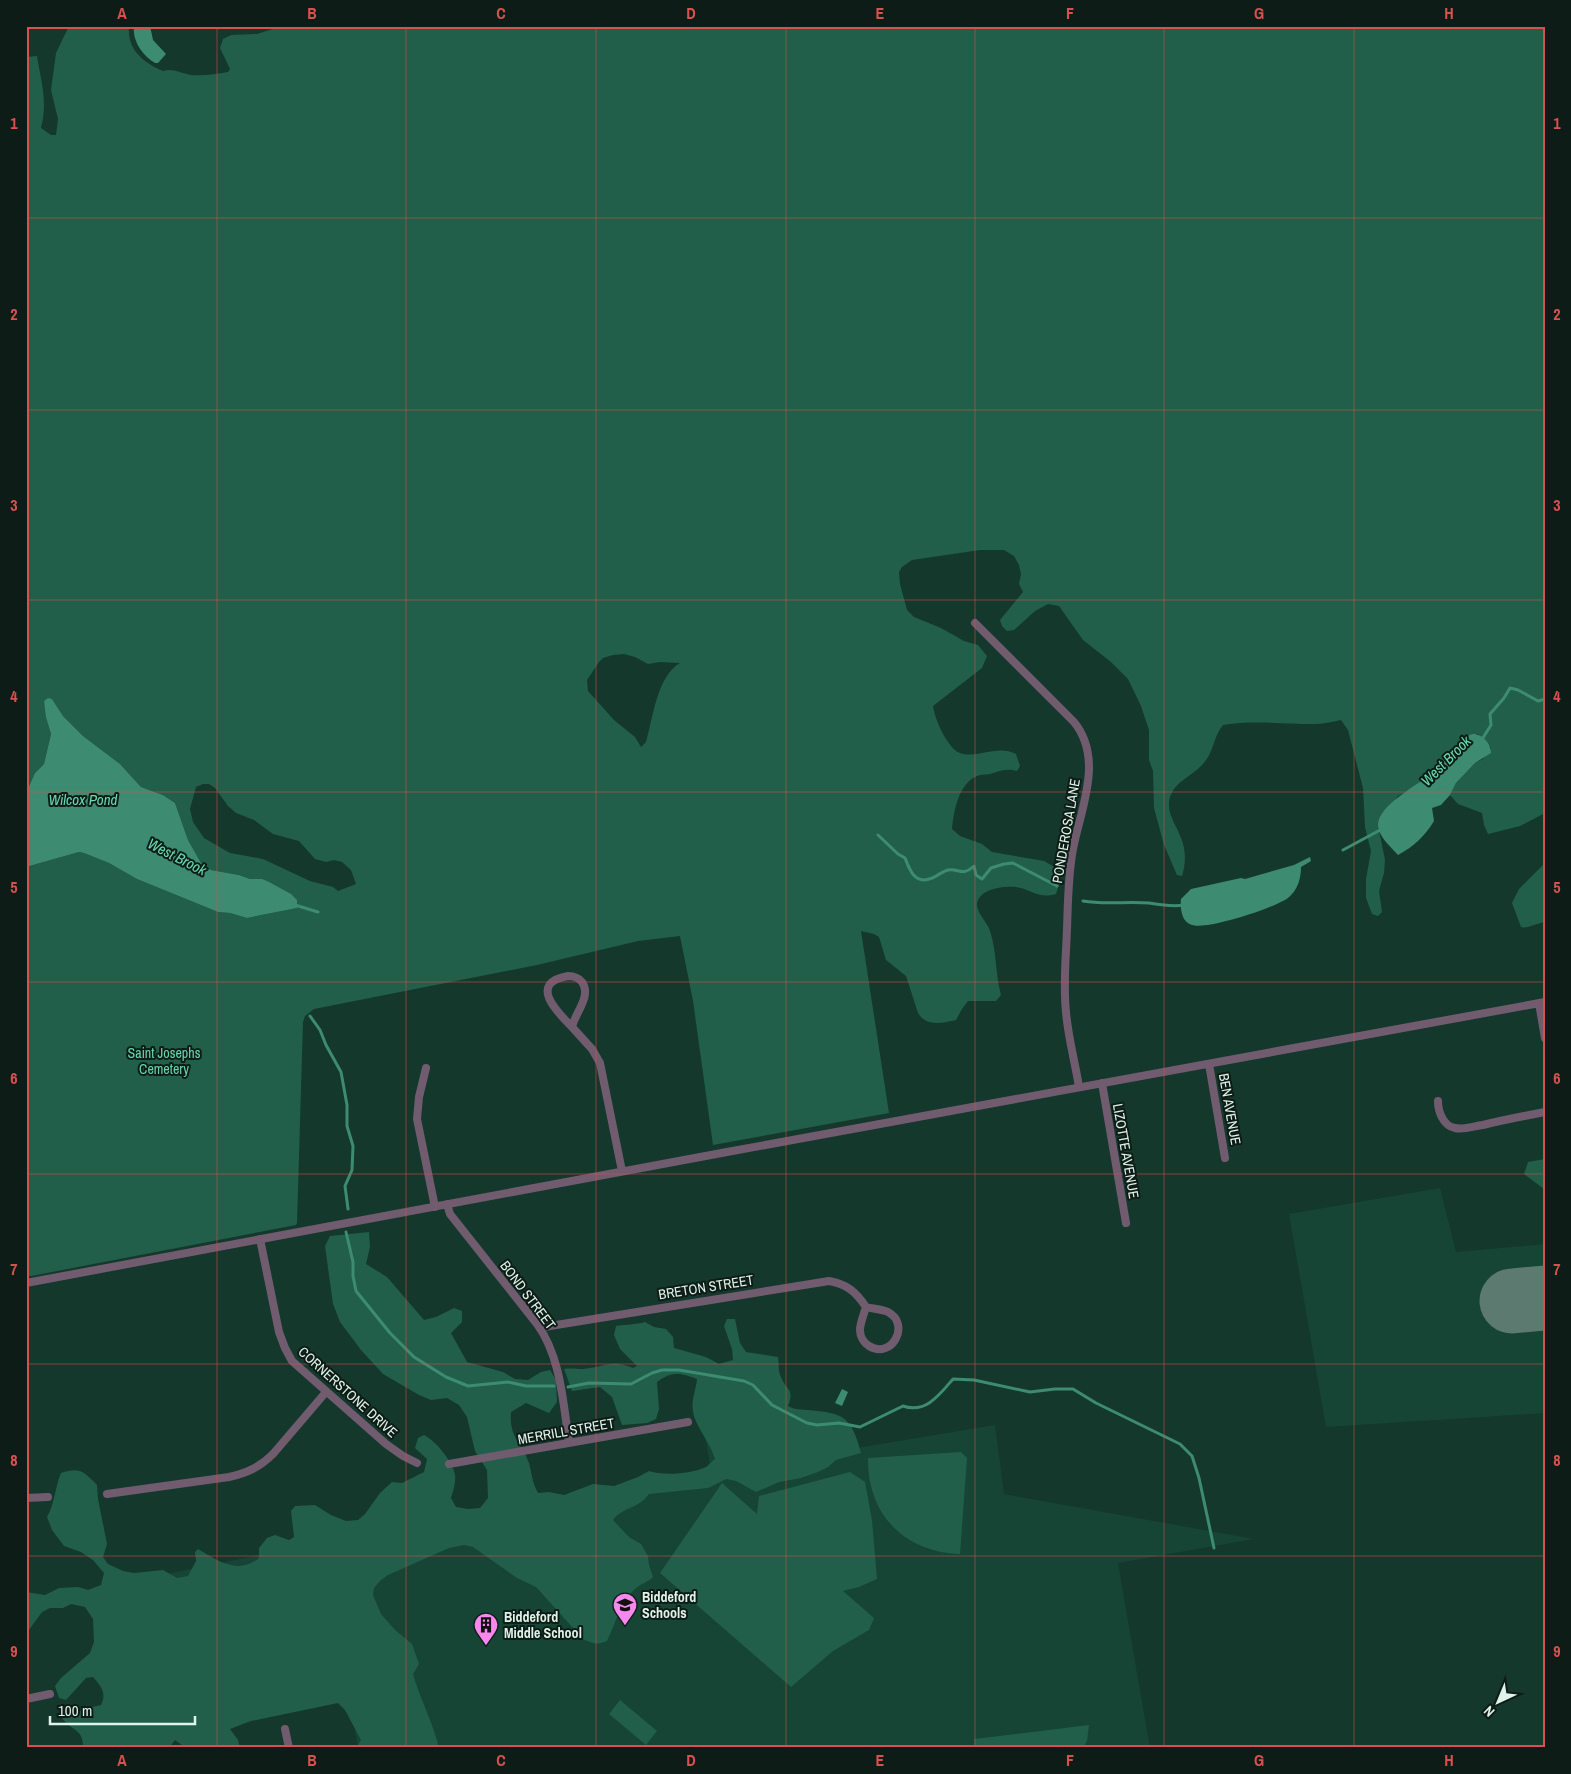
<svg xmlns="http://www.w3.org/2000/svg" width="1571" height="1774" viewBox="0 0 1571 1774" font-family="'Archivo Narrow',sans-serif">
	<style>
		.built { fill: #164435 }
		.green { fill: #215f4a; fill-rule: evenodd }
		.water { fill: #3d8c71 }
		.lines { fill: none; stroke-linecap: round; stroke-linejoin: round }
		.stream { stroke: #3d8c71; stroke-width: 3 }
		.runway { stroke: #5c7a6f; stroke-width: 65 }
		.street { stroke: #715c6f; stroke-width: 8 }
		.grid { fill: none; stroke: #d8514f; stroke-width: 1; stroke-opacity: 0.55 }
		.labels { text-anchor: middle; stroke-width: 4; stroke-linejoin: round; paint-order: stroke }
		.street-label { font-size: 14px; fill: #dff3ea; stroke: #0d1c16 }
		.park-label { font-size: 14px; fill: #66d8b0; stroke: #0d1c16 }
		.poi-label { font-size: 14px; font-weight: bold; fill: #dff3ea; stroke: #0d1c16; text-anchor: start }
		.water-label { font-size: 15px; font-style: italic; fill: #68dab2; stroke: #0d1c16 }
		.neatline { fill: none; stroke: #d8514f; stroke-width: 2 }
		.grid-label { font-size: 16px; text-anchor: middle; font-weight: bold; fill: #d8514f }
	</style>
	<rect width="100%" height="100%" fill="#15382c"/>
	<path class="built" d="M1440,1188L1456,1252L1545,1244V1413L1326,1427L1289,1214Z
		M995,1425L1004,1494L1254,1539L1118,1563L1150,1748H358L349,1696L137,1580L452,1516L711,1472L704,1429L755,1465Z"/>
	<path class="green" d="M69,26H129C127,50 143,62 163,71C173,68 180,73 191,75C204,76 216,74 228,72L230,69L220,48L223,39L231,35L257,34L282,26H1545V813L1520,826L1488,834L1484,825L1482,813L1458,804L1450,795L1456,783L1475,763L1483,759L1491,748L1478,734L1466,736L1436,770L1410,790L1398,796L1378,825L1385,860L1384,873L1379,891L1382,912L1378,916L1372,914L1366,898V879L1371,851L1365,827L1363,788L1348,730L1341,720C1332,722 1323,724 1314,724C1283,724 1253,720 1223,725C1213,737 1214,753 1202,765C1190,778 1172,782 1169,802C1168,816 1177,826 1181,838C1186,849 1186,864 1182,876L1177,875L1164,845L1154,808L1153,771L1149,760V730L1141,706L1128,679L1111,662L1083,640L1059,606L1048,604L1035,611L1014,630L1007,631L1002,626L1000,620L1023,592L1019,584L1021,574L1019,565L1014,556L1004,550H980L912,560L902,567L899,572L900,584L907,610L914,617L941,628L964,641L978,645L987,656L982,668L933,706C935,718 940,729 946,739C949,743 952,748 956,751C973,762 996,743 1016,754L1020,766L1017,771C1007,768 1000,771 990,774C985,775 980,774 975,777C958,786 954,811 952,829L960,836L982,844L992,852L1044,861L1063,872L1056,894C1038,899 1033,890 1016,887C1005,886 984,888 978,900C973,910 987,921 990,931C997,952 995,973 1001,995L996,1001H968L962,1009L956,1020C943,1023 926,1027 918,1013L906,976L886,960L879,937L874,934L861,931L889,1113L713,1145L693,1001L680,936L638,941L537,965L314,1009L305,1016L303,1022L297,1223L296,1225L26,1277V867L79,852L84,853L109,863L137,879L218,912L230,913L247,918L297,908L263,880L250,879L239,875L211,870L201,863L188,840L175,803L163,795L141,787L120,764L83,736L63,716L52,699L44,701L51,734L44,764L35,773L26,793V57L37,56C41,82 48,101 41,128L51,135H56L58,119L51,90L56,53ZM624,654L635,657L648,664L660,662L680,663C657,676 653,718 646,742L641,747L635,737L614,720L588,691L587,680L599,662L603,658L613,655ZM203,784H209L215,788L228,806L236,813L254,820L273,834L299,841L315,859L326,862L334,860L342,862L351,870L356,884L338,891L333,887L310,881L263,859L230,853L204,838L193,822L190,809L196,787Z
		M1545,863V922C1537,923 1527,929 1521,927L1512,903L1519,889Z
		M1545,1159V1188L1544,1189L1524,1174L1528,1162Z
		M369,1232L370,1247L366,1264L387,1277L424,1320L436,1317L454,1308L462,1311V1322L451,1333L467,1362L503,1372L515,1379L528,1380L541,1372L550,1370L556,1380L557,1402L549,1413L526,1403L511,1412C509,1438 521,1441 529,1463C532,1474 532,1482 538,1493L549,1492L564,1495L593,1484L614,1486L638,1477L649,1471C664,1476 691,1474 706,1467C709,1465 712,1461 715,1459C711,1444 694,1424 693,1411C691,1400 696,1390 697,1379C680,1373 672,1371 657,1382L659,1409L656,1419L647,1423L622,1425L612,1397L600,1387L572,1391L564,1369C571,1368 576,1369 583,1369C606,1367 610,1359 633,1368L637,1366L620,1349L614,1335L616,1326C626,1324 636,1325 645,1322L654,1327L666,1329L673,1337L674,1348L706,1357L719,1364L733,1360L732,1349L724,1326L727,1319H735L740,1343L746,1352L778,1357C779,1363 778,1372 781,1377C786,1391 795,1388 788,1406C795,1410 799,1409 807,1410C843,1413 851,1415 861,1453L836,1460L828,1467L818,1472L801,1478L779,1482L756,1492L736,1481L726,1479L708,1488L649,1494C637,1510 624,1506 613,1520L629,1537L641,1544L648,1556L649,1565L653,1577C648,1582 641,1584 636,1588C620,1602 616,1623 607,1641C598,1645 593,1644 583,1639L536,1587L517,1578L473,1547L464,1545L449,1548L388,1575L380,1581L374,1588L373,1595L381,1614L395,1630L412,1644L419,1664L413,1674C420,1699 433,1722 439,1748H356L361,1740L345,1710L338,1703L251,1721L230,1729L238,1740L240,1748H186L175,1740L169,1748H83C84,1726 67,1731 61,1715H71L84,1709L101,1705C107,1693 101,1686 93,1677L86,1678L66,1700L59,1698L55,1686L61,1678L90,1653L94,1642L93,1619L85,1607L71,1604L63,1608H50L42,1612L26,1634V1592L45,1595L59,1588L78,1587L88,1590L101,1585L104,1573L93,1560L81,1552L64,1546L52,1530L47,1517C55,1503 55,1487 61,1473C80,1467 83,1471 97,1485L98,1499L107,1544L103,1557L108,1564L123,1571L134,1573L163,1570L177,1578L188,1576L196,1561L195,1552L198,1549C218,1561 238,1575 259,1558V1548L267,1538L275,1535L289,1540L294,1537L291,1511L295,1506L315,1505L331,1515L346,1521L358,1520L365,1514L380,1493L392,1482L402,1483L424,1472L427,1459L415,1448L418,1438L424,1435C436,1441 453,1462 455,1475C456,1483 453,1491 451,1498L456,1507L468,1509L480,1508L488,1498L487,1470L475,1451L467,1417L459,1405L447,1398L431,1400L419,1395L383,1374L361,1350L340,1322L333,1304L325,1246L330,1236Z
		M961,1452L967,1458L960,1554C904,1552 867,1514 868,1458Z
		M850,1472L865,1482L872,1520L877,1579L859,1587L843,1591L874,1618L869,1630L833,1651L791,1687L660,1573L722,1483L757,1514L759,1496Z
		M620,1700L657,1731L646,1745L609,1714Z
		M1089,1725L1087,1741L1083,1748H972L974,1747V1739Z"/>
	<path class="water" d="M134,26H150L153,40L166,54L158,63H155C143,56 132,41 134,26Z
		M48,698L52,699L63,716L83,736L120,764L141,787L163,795L175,803L188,840L201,863L211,870L239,875L250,879H262L269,882L291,894L297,900V908L247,918L230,913L218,912L137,879L109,863L84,853L79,852L26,867V793L35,773L44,764L51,734L46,717L44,701Z
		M1473,734C1483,734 1491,744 1491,753L1475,763L1456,783L1450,795L1441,805L1432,808L1434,821C1425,836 1413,847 1398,855C1391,847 1379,837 1378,826C1377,805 1420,784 1435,771C1446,760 1456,748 1466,736Z
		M1310,857L1311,861L1301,867C1301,878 1298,890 1288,898C1274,908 1208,930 1192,925C1181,922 1180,907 1181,899L1191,889L1241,878L1245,879L1294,865Z
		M842,1389L848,1392L842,1406L835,1403Z"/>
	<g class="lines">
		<path class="stream" d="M1481,741L1491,725L1490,714L1504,698L1510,688L1518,690L1538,701L1545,699
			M878,835L898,854L905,858C909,868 914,884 929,879C935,878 941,872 948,870C959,868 962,877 974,866L976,875L982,879L991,868L1004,864L1013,863L1057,886
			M1343,850L1382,829
			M1083,901C1105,905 1127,901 1149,903C1161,905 1172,907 1184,905
			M295,905L318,912
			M310,1016L320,1030L326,1045L341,1072L347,1105V1126L353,1146L352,1170L345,1186L348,1209
			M346,1232L353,1262V1276L356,1291L390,1333L414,1357L446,1377L468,1386L508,1382L526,1386H554
			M568,1387L589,1383L631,1384L652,1373L662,1370H679L744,1381L753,1385L772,1405L807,1423L817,1425L839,1423L860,1427L903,1406C926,1414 940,1394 953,1379L974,1380L1030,1392L1055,1389H1073L1096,1403L1180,1444L1192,1456L1199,1478L1214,1548"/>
		<path class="runway" d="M1512,1301L1545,1298"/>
		<path class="street" d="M975,623L1074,722C1104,759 1081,808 1073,849C1068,875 1068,902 1067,929C1066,957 1063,985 1066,1012C1068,1037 1075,1062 1079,1087
			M568,976C574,976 578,977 582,982C592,996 575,1013 572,1027C558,1013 527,983 568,976Z
			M1539,1003L1545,1038
			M572,1027L592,1049L600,1063L622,1171
			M1209,1064L1225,1158
			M426,1068L419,1097L417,1119L435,1207
			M1102,1083L1126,1223
			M1438,1101C1438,1111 1443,1126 1455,1128C1464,1130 1474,1126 1483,1125C1503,1120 1524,1116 1545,1112
			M447,1204L450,1214L537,1324C561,1357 563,1403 569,1442
			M260,1239L279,1332L285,1348L292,1361L386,1444L403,1456L417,1463
			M26,1283L727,1152L1545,1002
			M540,1328L550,1326L829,1281C847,1284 856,1292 866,1307C864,1314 860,1323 860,1330C860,1337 864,1343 869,1346C892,1360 911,1324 888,1312C882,1309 873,1309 866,1307
			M449,1464L688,1422
			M107,1494L229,1477C247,1473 260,1467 273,1454L326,1392
			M26,1498L48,1497
			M26,1699L50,1694
			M285,1729L289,1748"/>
	</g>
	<path class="grid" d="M217,26V1748M406,26V1748M596,26V1748M786,26V1748M975,26V1748M1164,26V1748M1354,26V1748M26,218H1545M26,410H1545M26,600H1545M26,792H1545M26,982H1545M26,1174H1545M26,1364H1545M26,1556H1545"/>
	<defs>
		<symbol id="school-pin" viewBox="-11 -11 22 30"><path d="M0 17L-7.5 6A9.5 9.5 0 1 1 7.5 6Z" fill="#f688ed" stroke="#0d1c16"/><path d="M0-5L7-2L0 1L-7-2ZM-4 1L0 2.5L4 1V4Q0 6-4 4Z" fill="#111"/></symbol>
		<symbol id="building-pin" viewBox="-11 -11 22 30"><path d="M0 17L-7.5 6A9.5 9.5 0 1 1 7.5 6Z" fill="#f688ed" stroke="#0d1c16"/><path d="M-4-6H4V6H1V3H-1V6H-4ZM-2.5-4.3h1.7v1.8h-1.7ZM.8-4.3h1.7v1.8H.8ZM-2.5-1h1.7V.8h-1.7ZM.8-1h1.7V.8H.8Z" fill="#111"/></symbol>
	</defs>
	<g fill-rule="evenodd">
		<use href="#school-pin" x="611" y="1591" width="28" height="38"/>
		<use href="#building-pin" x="472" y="1611" width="28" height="38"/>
	</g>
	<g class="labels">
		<g class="street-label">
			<text transform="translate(1066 831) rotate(-80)" y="5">PONDEROSA LANE</text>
			<text transform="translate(1230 1109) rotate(80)" y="5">BEN AVENUE</text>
			<text transform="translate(1126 1151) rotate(80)" y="5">LIZOTTE AVENUE</text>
			<text transform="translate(706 1287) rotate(-9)" y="5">BRETON STREET</text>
			<text transform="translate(528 1295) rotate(53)" y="5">BOND STREET</text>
			<text transform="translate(348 1392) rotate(42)" y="5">CORNERSTONE DRIVE</text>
			<text transform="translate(566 1431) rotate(-10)" y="5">MERRILL STREET</text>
		</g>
		<g class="park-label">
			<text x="164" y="1058">Saint Josephs<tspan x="164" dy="16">Cemetery</tspan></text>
		</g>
		<g class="poi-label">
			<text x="642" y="1602">Biddeford<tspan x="642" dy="16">Schools</tspan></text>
			<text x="504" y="1622">Biddeford<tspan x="504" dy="16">Middle School</tspan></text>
		</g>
		<g class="water-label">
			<text transform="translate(1446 761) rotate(-45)" y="5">West Brook</text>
			<text x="83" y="805">Wilcox Pond</text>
			<text transform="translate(177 857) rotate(27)" y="5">West Brook</text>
		</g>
	</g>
	<rect width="1571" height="1774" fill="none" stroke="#0d1c16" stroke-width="55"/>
	<g transform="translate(1498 1702) rotate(224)" stroke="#0d1c16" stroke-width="4" paint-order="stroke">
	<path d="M0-4L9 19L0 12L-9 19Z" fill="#dff3ea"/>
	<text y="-8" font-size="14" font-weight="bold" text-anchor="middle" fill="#dff3ea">N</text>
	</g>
	<path d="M50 1716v8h145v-8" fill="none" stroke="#dff3ea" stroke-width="2.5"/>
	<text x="58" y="1716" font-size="15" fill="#dff3ea" stroke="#0d1c16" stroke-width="4" paint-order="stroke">100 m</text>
	<rect x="28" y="28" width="1516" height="1718" class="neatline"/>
	<g class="grid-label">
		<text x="122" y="19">A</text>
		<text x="312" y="19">B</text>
		<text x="501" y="19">C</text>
		<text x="691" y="19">D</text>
		<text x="880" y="19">E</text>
		<text x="1070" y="19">F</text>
		<text x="1259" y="19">G</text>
		<text x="1449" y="19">H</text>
		<text x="14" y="129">1</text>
		<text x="1557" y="129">1</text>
		<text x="14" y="320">2</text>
		<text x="1557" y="320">2</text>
		<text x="14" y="511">3</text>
		<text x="1557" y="511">3</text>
		<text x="14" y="702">4</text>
		<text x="1557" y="702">4</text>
		<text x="14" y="893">5</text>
		<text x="1557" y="893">5</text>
		<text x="14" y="1084">6</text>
		<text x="1557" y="1084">6</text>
		<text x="14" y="1275">7</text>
		<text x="1557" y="1275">7</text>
		<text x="14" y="1466">8</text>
		<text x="1557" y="1466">8</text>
		<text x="14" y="1657">9</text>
		<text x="1557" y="1657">9</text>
		<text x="122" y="1766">A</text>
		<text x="312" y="1766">B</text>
		<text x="501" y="1766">C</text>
		<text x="691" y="1766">D</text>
		<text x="880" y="1766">E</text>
		<text x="1070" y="1766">F</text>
		<text x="1259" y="1766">G</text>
		<text x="1449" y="1766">H</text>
	</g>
</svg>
